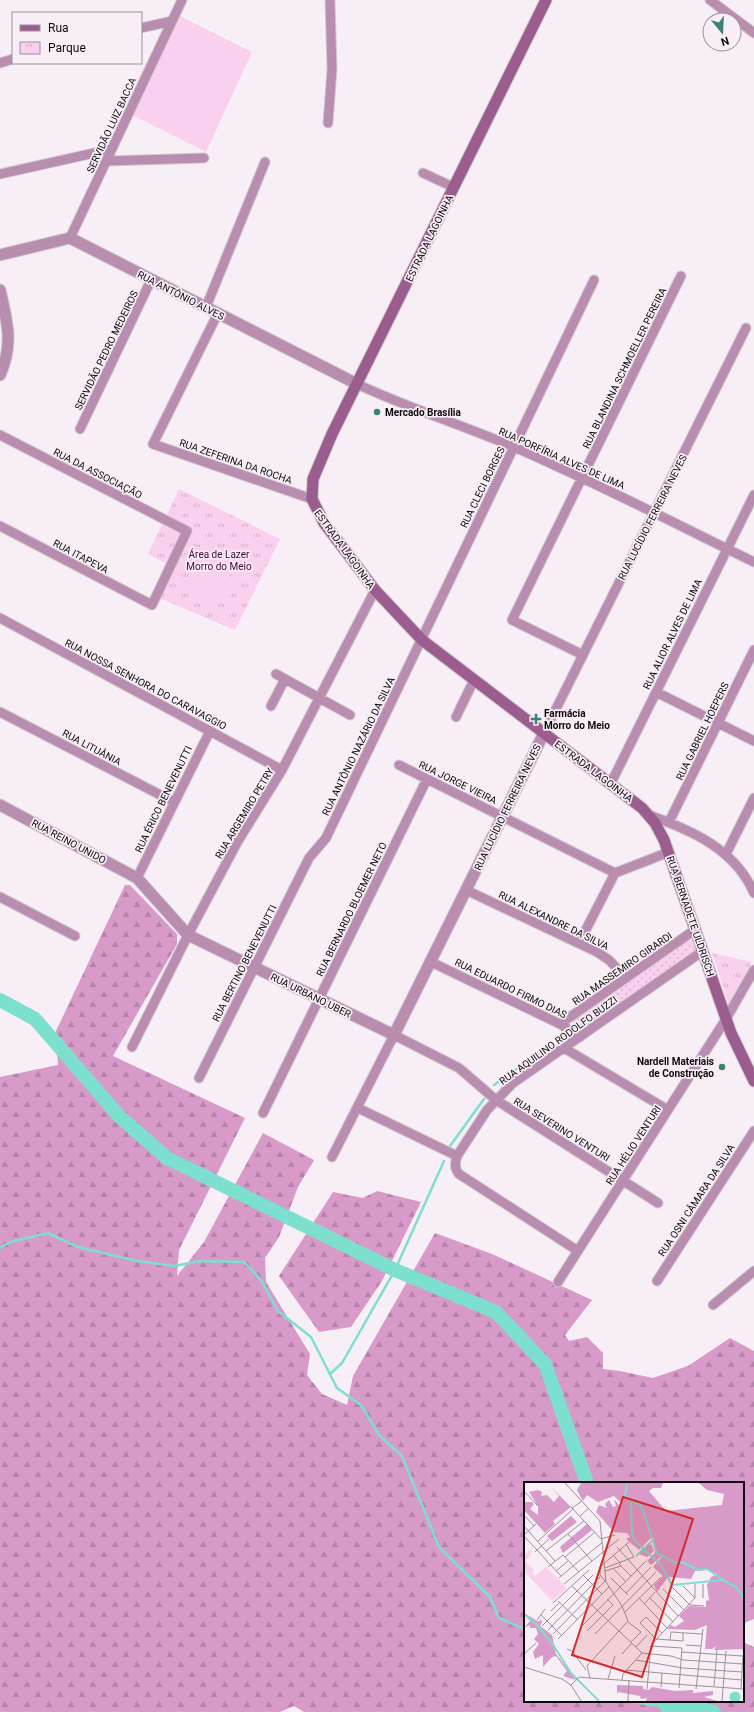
<svg xmlns="http://www.w3.org/2000/svg" width="754" height="1712" viewBox="0 0 754 1712" font-family="Roboto,sans-serif">
	<style>
		.grass { fill: url(#grass-dots) }
		.forest { fill: url(#forest-firs) }
		.park { fill: url(#park-tufts) }
		.pitch { fill: #f9d0ee }
		.lines { fill: none; stroke-linecap: round; stroke-linejoin: round }
		.stream { stroke: #7ddfce; stroke-width: 2.5 }
		.river { stroke: #7ddfce; stroke-width: 14 }
		.minor-casing { stroke: #d2cad0; stroke-width: 11 }
		.tertiary-casing { stroke: #d2cad0; stroke-width: 13 }
		.secondary-casing { stroke: #d2cad0; stroke-width: 13 }
		.minor { stroke: #b98daf; stroke-width: 9 }
		.tertiary { stroke: #b98daf; stroke-width: 11 }
		.secondary { stroke: #9b5c8e; stroke-width: 11 }
		.poi-dot { fill: #3e8277; stroke: #f8eef5; stroke-width: 1.5 }
		.labels { text-anchor: middle; stroke-width: 3.5; stroke-linejoin: round; paint-order: stroke }
		.street-label { font-size: 10px; fill: #0d0a0d; stroke: #f8eef5 }
		.poi-label { font-size: 10px; font-weight: bold; fill: #0d0a0d; stroke: #f8eef5; text-anchor: start }
		.park-label { font-size: 10px; fill: #4c0141; stroke: #f8eef5 }
		.inset-river { fill: none; stroke: #7ddfce; stroke-width: 2 }
		.inset-road { fill: none; stroke: #9a9398; stroke-width: 1 }
		.view { fill: #d62828; fill-opacity: 0.15; stroke: #d62828; stroke-width: 2 }
		.inset-edge { fill: none; stroke: #0d0a0d; stroke-width: 2 }
	</style>
	<defs>
		<pattern id="grass-dots" width="8" height="8" patternUnits="userSpaceOnUse"><rect width="8" height="8" fill="#f9d0ee"/><path d="M2 2h.1M6 6h.1" fill="none" stroke="#d4b1cb" stroke-width="1.8" stroke-linecap="round"/></pattern>
		<pattern id="forest-firs" width="22" height="20" patternUnits="userSpaceOnUse"><rect width="22" height="20" fill="#d89ac9"/><path d="M5 1l3.5 6h-7zM16 11l3.5 6h-7z" fill="#b883ab"/></pattern>
		<pattern id="park-tufts" width="24" height="20" patternUnits="userSpaceOnUse"><rect width="24" height="20" fill="#f9d0ee"/><path d="M3 7l-1-3M5 7V3M7 7l1-3M15 17l-1-3M17 17v-4M19 17l1-3" fill="none" stroke="#d4b1cb"/></pattern>
	</defs>
	<rect width="100%" height="100%" fill="#f8eef5"/>
	<path class="grass" d="M689,939L694,943L695,952L581,1029L575,1028L573,1024L574,1019Z"/>
	<path class="forest" d="M125,885H130L177,934V944L113,1056L245,1118L179,1250L177,1276L204,1242L263,1133L314,1160L298,1187L279,1237L265,1258L266,1282L310,1354L307,1375L322,1394L347,1405L353,1376L435,1233L492,1254L592,1300L565,1335L569,1341L587,1337L603,1353V1369L620,1371L653,1378L688,1366L730,1338L754,1351V1619L744,1623L743,1628V1483H525V1701H743V1642L754,1647V1712H304L294,1706L280,1712H0V1077L58,1065L56,1031Z
		M377,1191L421,1202L382,1281L351,1327L319,1332L279,1276L333,1192L363,1198Z"/>
	<path class="park" d="M179,489L280,539L235,630L159,598L173,567L148,554Z
		M712,953L752,962L729,1005Z"/>
	<path class="pitch" d="M180,16L252,52L206,152L132,115Z
		M211,544L232,595L203,608L181,557Z
		M238,544L250,574L233,581L221,551Z"/>
	<g class="lines">
		<path class="stream" d="M494,1085L551,1045
			M450,1146L484,1099
			M0,1248L10,1242L48,1233L78,1247L137,1261L175,1266L199,1261L244,1262L261,1280L278,1311L311,1337L337,1388L361,1405L379,1435L402,1456L439,1547L490,1597L499,1618L525,1629
			M330,1374L342,1363L395,1270L444,1161
			M626,1701L667,1707"/>
		<path class="river" d="M0,1000L35,1019L119,1116L167,1158L395,1270L496,1312L545,1364L587,1483
			M664,1701L667,1707L706,1710L714,1712"/>
		<defs>
			<path id="minor" d="M710,0L754,33
				M141,28L172,21
				M0,63L13,59
				M328,123L332,69L330,0
				M107,161L204,158
				M423,173L453,187
				M0,174L112,149
				M70,238L182,0
				M206,307L265,162
				M218,313L153,444L312,499
				M357,384C408,408 462,425 514,447C595,482 674,523 754,562
				M80,429L151,280
				M0,435L187,531L152,605L0,526
				M0,618L282,770
				M583,655L512,620L681,276
				M276,674L350,715
				M656,692L754,741
				M271,706L285,679
				M0,712L174,802
				M456,717L474,680
				M544,733L746,328
				M399,765L615,873
				M611,783L754,495
				M649,815C691,830 735,849 754,893
				M669,822L754,650
				M726,854L754,798
				M137,878L210,731
				M466,890L597,952L609,960L626,978
				M0,897L75,936
				M579,943L615,873L669,852
				M431,962L560,1024L580,1037
				M560,1024L696,929
				M132,1047L188,935L238,841L282,770L375,590
				M564,1048L668,1110
				M199,1078L309,858L326,838L594,280
				M358,1108L457,1156
				M263,1113L427,779
				M332,1157L394,1035L459,1068L496,1100L658,1203
				M578,1251L459,1174C454,1168 455,1163 457,1156L487,1110L513,1083L703,951
				M657,1281L754,1131
				M558,1282L726,1019L754,970
				M713,1305L754,1271"/>
			<path id="tertiary" d="M0,255L70,238L357,384
				M0,290C7,321 14,344 0,375
				M0,805L137,878L188,935L394,1035L544,733"/>
			<path id="secondary" d="M546,0L332,434L313,479L312,499L324,523L375,590L422,640L642,808L655,823L664,840L731,1033L754,1081"/>
		</defs>
		<use href="#minor" class="minor-casing"/>
		<use href="#tertiary" class="tertiary-casing"/>
		<use href="#secondary" class="secondary-casing"/>
		<use href="#minor" class="minor"/>
		<use href="#tertiary" class="tertiary"/>
		<use href="#secondary" class="secondary"/>
	</g>
	<g class="poi-dot">
		<circle cx="377" cy="412" r="4"/>
		<path d="M534 713h4v4h4v4h-4v4h-4v-4h-4v-4h4z"/>
		<circle cx="722" cy="1067" r="4"/>
	</g>
	<g class="labels">
		<g class="street-label">
			<text transform="translate(111 125) rotate(-65)" y="4">SERVIDÃO LUIZ BACCA</text>
			<text transform="translate(429 238) rotate(-64)" y="4">ESTRADA LAGOINHA</text>
			<text transform="translate(181 295) rotate(27)" y="4">RUA ANTÔNIO ALVES</text>
			<text transform="translate(106 350) rotate(-64)" y="4">SERVIDÃO PEDRO MEDEIROS</text>
			<text transform="translate(624 368) rotate(-64)" y="4">RUA BLANDINA SCHMOELLER PEREIRA</text>
			<text transform="translate(562 458) rotate(24)" y="4">RUA PORFÍRIA ALVES DE LIMA</text>
			<text transform="translate(236 461) rotate(19)" y="4">RUA ZEFERINA DA ROCHA</text>
			<text transform="translate(98 473) rotate(27)" y="4">RUA DA ASSOCIAÇÃO</text>
			<text transform="translate(482 487) rotate(-64)" y="4">RUA CLECI BORGES</text>
			<text transform="translate(652 517) rotate(-63)" y="4">RUA LUCÍDIO FERREIRA NEVES</text>
			<text transform="translate(345 549) rotate(54)" y="4">ESTRADA LAGOINHA</text>
			<text transform="translate(81 556) rotate(28)" y="4">RUA ITAPEVA</text>
			<text transform="translate(672 634) rotate(-64)" y="4">RUA ALIOR ALVES DE LIMA</text>
			<text transform="translate(146 684) rotate(28)" y="4">RUA NOSSA SENHORA DO CARAVAGGIO</text>
			<text transform="translate(702 731) rotate(-64)" y="4">RUA GABRIEL HOEPERS</text>
			<text transform="translate(358 746) rotate(-64)" y="4">RUA ANTÔNIO NAZÁRIO DA SILVA</text>
			<text transform="translate(92 747) rotate(28)" y="4">RUA LITUÂNIA</text>
			<text transform="translate(594 771) rotate(37)" y="4">ESTRADA LAGOINHA</text>
			<text transform="translate(458 782) rotate(26)" y="4">RUA JORGE VIEIRA</text>
			<text transform="translate(163 799) rotate(-64)" y="4">RUA ÉRICO BENEVENUTTI</text>
			<text transform="translate(507 807) rotate(-64)" y="4">RUA LUCÍDIO FERREIRA NEVES</text>
			<text transform="translate(244 813) rotate(-59)" y="4">RUA ARGEMIRO PETRY</text>
			<text transform="translate(69 841) rotate(28)" y="4">RUA REINO UNIDO</text>
			<text transform="translate(351 909) rotate(-64)" y="4">RUA BERNARDO BLOEMER NETO</text>
			<text transform="translate(691 916) rotate(71)" y="4">RUA BERNADETE ULDRISCH</text>
			<text transform="translate(554 920) rotate(26)" y="4">RUA ALEXANDRE DA SILVA</text>
			<text transform="translate(244 963) rotate(-63)" y="4">RUA BERTINO BENEVENUTTI</text>
			<text transform="translate(622 968) rotate(-35)" y="4">RUA MASSEMIRO GIRARDI</text>
			<text transform="translate(511 988) rotate(26)" y="4">RUA EDUARDO FIRMO DIAS</text>
			<text transform="translate(311 995) rotate(26)" y="4">RUA URBANO UBER</text>
			<text transform="translate(558 1040) rotate(-36)" y="4">RUA AQUILINO RODOLFO BUZZI</text>
			<text transform="translate(562 1129) rotate(32)" y="4">RUA SEVERINO VENTURI</text>
			<text transform="translate(633 1145) rotate(-57)" y="4">RUA HÉLIO VENTURI</text>
			<text transform="translate(696 1200) rotate(-57)" y="4">RUA OSNI CÂMARA DA SILVA</text>
		</g>
		<g class="poi-label">
			<text x="385" y="416">Mercado Brasília</text>
			<text x="544" y="717">Farmácia<tspan x="544" dy="12">Morro do Meio</tspan></text>
			<text x="714" y="1065" text-anchor="end">Nardell Materiais<tspan x="714" dy="12">de Construção</tspan></text>
		</g>
		<g class="park-label">
			<text x="219" y="558">Área de Lazer<tspan x="219" dy="12">Morro do Meio</tspan></text>
		</g>
	</g>
	<g transform="translate(524 1482)">
		<rect width="220" height="220" fill="#f8eef5"/>
		<path d="M7,67V73L1,79L10,88L8,91L11,94L22,85L43,106L28,119L0,89V73Z" fill="#f9d0ee"/>
		<path d="M57,1H139L137,6H129L125,9L142,29L198,23L200,12L183,8L175,1H220V173L218,167L190,168L192,164L188,167H181L183,143L171,148L143,147L147,143L151,145L160,139L155,134L165,124L182,125V119L185,118L183,103L187,95L193,92L183,88L171,89L167,97L144,95L133,110L130,103L139,94L129,85L139,73L127,83L123,79L131,71L130,57L128,55L115,68L102,57L106,55L103,51L90,50L72,30L75,23L83,26L81,22L85,18L89,25L92,24L90,17L95,23L98,22L90,14L74,20L63,13L59,19L53,8ZM27,5L47,25L29,39L31,42L21,51L0,28V20H8L10,22L6,27L14,33V24L5,10L14,8L18,10L17,14L23,13L30,20L35,14ZM47,34L53,40L28,59L23,54ZM63,42L68,48L39,71L36,65ZM125,62L128,63L130,69L123,75L115,72ZM0,131L15,140L17,137L18,140L16,144L28,153L32,172L52,198L39,194L43,189L32,174L28,175L19,185V173L11,177L9,170L15,162L10,157L14,152L12,146H6V143L0,146L6,139ZM93,203L119,204V207L125,208L128,205L151,209L169,208V211L189,209V213L180,215L193,219H122L123,216L117,217L116,214L94,210L93,213Z" fill="#d89ac9"/>
		<path d="M205.5 215a5.5 5.5 0 1 1 11 0a5.5 5.5 0 1 1-11 0Z" fill="#7ddfce"/>
		<path class="inset-river" d="M103,1L101,13L107,18L108,53L111,59L137,83L148,103L199,98L212,105L220,116M107,18L116,23L120,31L133,71L150,80H158L174,88L183,87L199,98M112,74L128,59M0,132L12,142M12,142L28,161L47,191L75,219"/>
		<path class="inset-road" d="M41,1L76,39L82,100L98,124L104,139L63,184L66,196L220,207M0,9L14,24M47,25L77,57L91,53M48,26L58,19M0,33L10,44M56,34L65,26M0,44L31,79M44,52L68,79M0,53L12,42M0,54L37,94M14,59L49,27M93,65L154,134M22,69L60,39M11,70L25,57M89,73L97,82M41,75L71,50M95,82L107,94M49,84L79,60M24,85L39,73L55,90M81,86L110,75L102,62M89,86L101,99M32,89L44,79M81,89L97,84M59,93L78,112M35,96L49,84M87,96L104,113M82,100L76,93V85L105,60M40,102L95,57M48,104L118,171L147,174L159,178L219,182M159,104L171,116M148,105L166,123L180,124M139,107L160,128M102,111L127,85M115,116L143,146M126,116L149,140M171,116V102M179,116V102M34,119L53,137M29,121L65,88M120,122L131,110M27,129L36,120M101,130L137,95M17,133L37,153M13,138L21,127M104,140L117,150L107,160M59,143L122,79M18,144L69,93M24,148L76,95M63,149L89,123L83,117M138,151L122,135L116,141L132,157L159,159V151M29,152L81,99M71,152L132,90M34,157L85,105M146,158L147,150L178,152M162,163L177,164M127,164L158,166L155,206M112,165L123,153M43,167L48,169L62,188M157,170L219,174L217,206M0,172L12,161M98,172L108,161M112,178L159,186L218,190M0,185L38,197L47,203L57,219M102,188L218,198M84,197L91,174M98,198L99,192L118,171M47,203L55,195L66,196M190,204L193,168M137,205L138,191M123,207L127,163L171,116M172,207L179,147M104,219L105,198M198,219L202,169"/>
		<path class="view" d="M99,15L169,37L118,195L48,173Z"/>
		<rect width="220" height="220" class="inset-edge"/>
	</g>
	<rect x="12" y="12" width="130" height="52" fill="#f8eef5" stroke="#9a9398"/>
	<rect x="20" y="25" width="20" height="6" fill="#9b5c8e" stroke="#9a9398"/>
	<text x="48" y="32" font-size="12" fill="#0d0a0d">Rua</text>
	<rect x="20" y="42" width="20" height="12" fill="url(#park-tufts)" stroke="#9a9398"/>
	<text x="48" y="52" font-size="12" fill="#0d0a0d">Parque</text>
	<g transform="translate(722 32) rotate(162)"><circle r="19" fill="#f8eef5" stroke="#9a9398"/>
	<path d="M0-3L7 15L0 10L-7 15Z" fill="#3e8277"/>
	<text y="-6" font-size="11" font-weight="bold" text-anchor="middle" fill="#0d0a0d">N</text>
	</g>
</svg>
